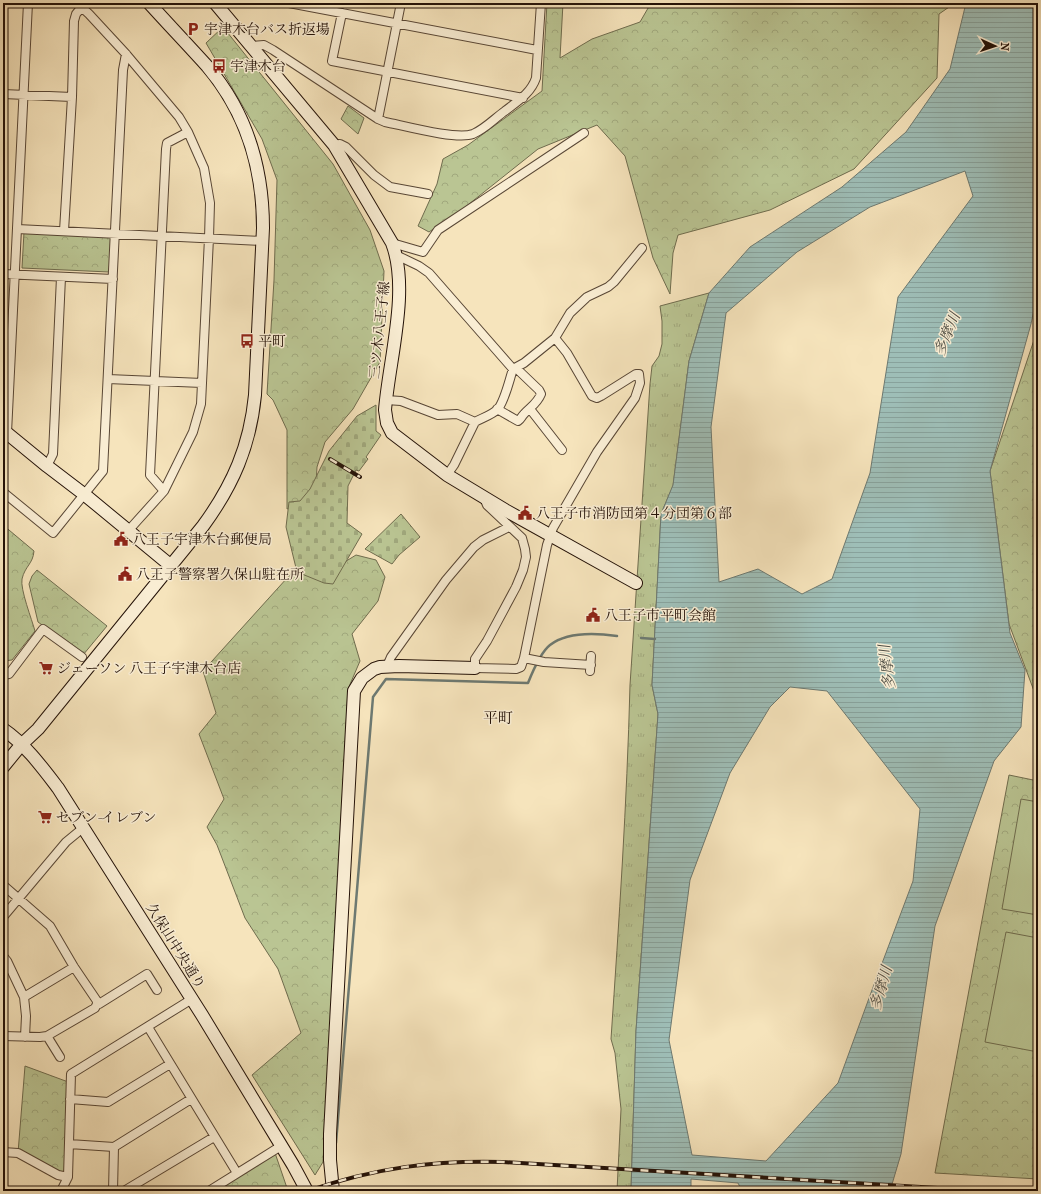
<svg xmlns="http://www.w3.org/2000/svg" width="1041" height="1194" viewBox="0 0 1041 1194" font-family="'IM FELL French Canon','Noto Serif JP',serif">
	<style>
		.grass { fill: url(#grass-tufts); stroke: #6f6c4e }
		.forest { fill: url(#forest-crowns); stroke: #6f6c4e }
		.cemetery { fill: url(#cemetery-stones); stroke: #6f6c4e }
		.garden { fill: #bac593; stroke: #6f6c4e }
		.water { fill: url(#water-rules); stroke: #6d7971; fill-rule: evenodd }
		.lines { fill: none; stroke-linecap: round; stroke-linejoin: round }
		.stream { stroke: #6d7971; stroke-width: 2.5 }
		.street-casing { stroke: #584635; stroke-width: 10 }
		.secondary-casing { stroke: #241208; stroke-width: 14 }
		.street { stroke: #f9edd3; stroke-width: 8 }
		.secondary { stroke: #f9edd3; stroke-width: 12 }
		.rail-casing { stroke: #241208; stroke-width: 4 }
		.rail { stroke: #f9edd3; stroke-width: 2.5; stroke-dasharray: 8; stroke-linecap: butt }
		.labels { text-anchor: middle; stroke-width: 3; stroke-linejoin: round; paint-order: stroke }
		.poi-label { font-size: 14px; fill: #241208; stroke: #f9edd3; text-anchor: start }
		.street-label { font-size: 14px; fill: #241208; stroke: #f9edd3 }
		.water-label { font-size: 15px; font-style: italic; fill: #4f4e45; stroke: #f9edd3 }
		.neighbourhood-label { font-size: 15px; fill: #241208; stroke: #f9edd3 }
	</style>
	<defs>
		<pattern id="grass-tufts" width="24" height="20" patternUnits="userSpaceOnUse"><rect width="24" height="20" fill="#bac593"/><path d="M3 7l-1-3M5 7V3M7 7l1-3M15 17l-1-3M17 17v-4M19 17l1-3" fill="none" stroke="#a0a87d"/></pattern>
		<pattern id="forest-crowns" width="20" height="18" patternUnits="userSpaceOnUse"><rect width="20" height="18" fill="#bac593"/><path d="M2 6a3 3 0 1 1 6 0M12 15a3 3 0 1 1 6 0" fill="none" stroke="#a0a87d"/></pattern>
		<pattern id="cemetery-stones" width="16" height="16" patternUnits="userSpaceOnUse"><rect width="16" height="16" fill="#bac593"/><path d="M2 7V4a2 2 0 0 1 4 0v3zM10 15v-3a2 2 0 0 1 4 0v3z" fill="#a0a87d"/></pattern>
		<pattern id="water-rules" width="6" height="5" patternUnits="userSpaceOnUse"><rect width="6" height="5" fill="#9ebeb7"/><path d="M0 2.5h6" fill="none" stroke="#88a29c"/></pattern>
	</defs>
	<rect width="100%" height="100%" fill="#f6e4bc"/>
	<filter id="stains"><feTurbulence type="fractalNoise" baseFrequency=".005" numOctaves="4"/><feColorMatrix values="0 0 0 0 .2 0 0 0 0 .09 0 0 0 0 .02 0 0 0 .5 -.17"/></filter>
	<radialGradient id="worn" r=".72"><stop offset=".6" stop-color="#630" stop-opacity="0"/><stop offset="1" stop-color="#630" stop-opacity=".3"/></radialGradient>
	<path class="grass" d="M709,293L689,361L673,486L661,514L652,685L658,714L636,1031L631,1191H617L621,1109L615,1053L611,1039C619,921 627,803 630,685L650,384L652,366L659,356L662,344V321L660,306Z"/>
	<path class="forest" d="M547,3H563L560,58L592,39L640,22L651,3H953L952,5L939,14L937,78L854,169L770,210L678,235L673,253L670,294L653,258L625,156L597,125L538,149L464,208L429,232L418,226L437,184L443,159L468,145L542,91Z
		M223,27L333,164L370,230L384,271L380,362L353,409L325,442L317,467L315,501L287,509V430L273,400L267,394L274,280L277,180L262,139L206,43Z
		M348,106L364,118L358,134L341,119Z
		M24,232L112,235L109,272L22,268Z
		M1035,337H1038V661L1034,691L1009,624L990,471Z
		M3,525L34,551C33,564 25,566 22,579C20,589 32,620 35,631L12,660L3,661Z
		M356,555L376,560L385,577L378,601L352,634L360,661L348,689L323,1162L315,1175L252,1075L301,1033L278,969L245,918L217,845L207,827L224,799L199,734L216,713L203,671L297,567L330,571Z
		M37,570L107,626L83,655L38,622L29,584L32,576Z
		M1009,775L1038,781V1179L935,1173Z
		M25,1066L71,1083L68,1177L18,1153Z
		M274,1150L287,1188L281,1191H214Z"/>
	<path class="cemetery" d="M376,405V431L381,435L366,457L368,459L359,471L356,470L348,486L347,523L362,534L333,584L324,583L297,572L286,527L289,502L300,501L310,489L329,451L357,416Z
		M401,514L420,537L399,555L392,564L365,549Z"/>
	<path class="garden" d="M1021,799L1038,802V915L1002,909Z
		M1006,932L1038,938V1052L985,1042Z"/>
	<path class="water" d="M966,3H1038V291L1031,324L990,471L1010,633L1025,670L1021,727L994,761L935,926L901,1154L890,1191H742L738,1183L691,1179V1191H631L636,1031L658,714L652,685L661,514L673,485L689,361L709,293L750,247L842,187L906,132L950,69ZM965,171L973,196L898,297L870,473L832,579L802,594L758,569L719,582L711,427L726,313L797,252L870,207ZM790,687L827,691L920,809L913,881L872,990L838,1083L766,1161L692,1155L669,1040L690,880L730,773L770,707Z"/>
	<g class="lines">
		<path class="stream" d="M641,638L655,639
			M336,1143L373,697L386,679L528,683C532,673 541,652 550,645C568,631 596,633 617,636"/>
		<defs>
			<path id="street" d="M77,3L89,14L126,54L179,117L188,132L204,168L210,203L209,238L201,404L193,432L164,491L128,531
				M289,3L537,50
				M342,13L332,61L523,98
				M252,46L264,45L273,50L378,119L385,122C405,126 456,140 473,134C485,129 495,118 505,111C518,101 531,93 536,78L541,3
				M3,94L72,97
				M378,119L401,3
				M334,145L340,144L346,147L374,175L390,187L428,194
				M17,229L263,241
				M64,231L72,97L74,21L76,14L85,3
				M392,243L423,252L438,230L584,133
				M396,255L419,266L429,273L513,369
				M3,274L113,279
				M108,379L202,383
				M386,400L401,401L438,415L457,414L475,422
				M497,409L518,421C521,419 521,417 524,414C530,407 537,404 541,394L539,390L516,368
				M530,409L562,450
				M7,433L28,3
				M47,466L53,454L61,277
				M447,475L454,465L475,422C482,418 492,415 498,409C505,400 509,381 513,369L524,363L555,338L570,313L587,297L608,287L614,282L642,248
				M164,491L150,475L166,149L167,143L188,132
				M3,492L53,533L103,471L123,70L126,54
				M484,498L487,505L522,538L525,549L526,557L523,570L516,587L487,641L475,659V668L516,669L521,667L524,658L547,545L553,528L597,452L635,398L640,383L639,374H636L601,396L597,398L592,396L567,353L555,338
				M524,658L544,662L591,665
				M387,666L391,657L446,580L474,547L483,540L509,527
				M590,671L591,656
				M3,675L9,674L43,629L82,657
				M3,885L50,926L74,967L97,1001V1004
				M3,917L66,842L83,828
				M3,956L7,961L24,997L26,1016L25,1037
				M24,997L74,967
				M148,1027L237,1173
				M3,1036L40,1037L47,1036L95,1008L97,1004H99L147,974L157,990
				M47,1036L60,1057
				M70,1099L108,1102L170,1064
				M69,1144L114,1147
				M3,1152L18,1153L58,1175L68,1177
				M61,1191L68,1177L71,1074L192,999
				M113,1191L114,1147L191,1099
				M124,1191L214,1137
				M209,1191L281,1146"/>
			<path id="secondary" d="M215,3L334,145L392,243C410,290 389,360 385,410L387,423L392,433L447,475L505,510L636,583
				M3,430L47,466L85,495L170,565
				M3,729C25,744 42,767 58,788L202,1015L293,1165L307,1191
				M3,767L21,745L38,729L203,526C233,485 250,446 255,395L263,228C263,167 247,113 207,66C188,45 168,24 149,3
				M333,1191L330,1160V1134L354,691L362,678L374,669L380,667L399,666L475,668"/>
		</defs>
		<use href="#street" class="street-casing"/>
		<use href="#secondary" class="secondary-casing"/>
		<use href="#street" class="street"/>
		<use href="#secondary" class="secondary"/>
		<defs>
			<path id="rail" d="M330,459L360,477
				M308,1191C373,1168 435,1160 503,1162L988,1191"/>
		</defs>
		<use href="#rail" class="rail-casing"/>
		<use href="#rail" class="rail"/>
	</g>
	<defs>
		<symbol id="parking-bare" viewBox="-9 -9 18 18"><path d="M-3.5-5.5H1a3.5 3.5 0 0 1 0 7H-1V5.5H-3.5ZM-1-3.4V-.6H.8a1.4 1.4 0 0 0 0-2.8Z" fill="#8f2418" stroke="#f9edd3" stroke-width="2.5" paint-order="stroke"/></symbol>
		<symbol id="bus-bare" viewBox="-9 -9 18 18"><path d="M-5-6H5V4H4V6H2V4H-2V6H-4V4H-5ZM-3.5-4V0h7V-4ZM-3.5 1.2v1.5H-2V1.2ZM2 1.2v1.5H3.5V1.2Z" fill="#8f2418" stroke="#f9edd3" stroke-width="2.5" paint-order="stroke"/></symbol>
		<symbol id="civic-bare" viewBox="-9 -9 18 18"><path d="M-.6-6.5H3V-4.5H.6V-3L4-1V1h2V6H-6V1h2V-1L-.6-3ZM-1.2 2.5V6h2.4V2.5Z" fill="#8f2418" stroke="#f9edd3" stroke-width="2.5" paint-order="stroke"/></symbol>
		<symbol id="supermarket-bare" viewBox="-9 -9 18 18"><path d="M-6-5.5h2.5l.6 2H6L4.5 2H-2.5L-4.4-4H-6ZM-1.5 3.2a1.3 1.3 0 1 0 .1 0ZM3 3.2a1.3 1.3 0 1 0 .1 0Z" fill="#8f2418" stroke="#f9edd3" stroke-width="2.5" paint-order="stroke"/></symbol>
	</defs>
	<g fill-rule="evenodd">
		<use href="#parking-bare" x="183" y="19" width="20" height="20"/>
		<use href="#bus-bare" x="209" y="56" width="20" height="20"/>
		<use href="#bus-bare" x="237" y="331" width="20" height="20"/>
		<use href="#civic-bare" x="515" y="503" width="20" height="20"/>
		<use href="#civic-bare" x="111" y="529" width="20" height="20"/>
		<use href="#civic-bare" x="115" y="564" width="20" height="20"/>
		<use href="#civic-bare" x="583" y="605" width="20" height="20"/>
		<use href="#supermarket-bare" x="36" y="658" width="20" height="20"/>
		<use href="#supermarket-bare" x="35" y="807" width="20" height="20"/>
	</g>
	<g class="labels">
		<g class="poi-label">
			<text x="204" y="34">宇津木台バス折返場</text>
			<text x="230" y="71">宇津木台</text>
			<text x="258" y="346">平町</text>
			<text x="536" y="518">八王子市消防団第４分団第６部</text>
			<text x="132" y="544">八王子宇津木台郵便局</text>
			<text x="136" y="579">八王子警察署久保山駐在所</text>
			<text x="604" y="620">八王子市平町会館</text>
			<text x="57" y="673">ジェーソン 八王子宇津木台店</text>
			<text x="56" y="822">セブン-イレブン</text>
		</g>
		<g class="street-label">
			<text transform="translate(379 330) rotate(-84)" y="5">三ツ木八王子線</text>
			<text transform="translate(176 946) rotate(58)" y="5">久保山中央通り</text>
		</g>
		<g class="water-label">
			<text transform="translate(947 334) rotate(-68)" y="5">多摩川</text>
			<text transform="translate(887 667) rotate(-97)" y="5">多摩川</text>
			<text transform="translate(881 988) rotate(-74)" y="5">多摩川</text>
		</g>
		<g class="neighbourhood-label">
			<text x="498" y="723">平町</text>
		</g>
	</g>
	<rect width="1041" height="1194" fill="none" stroke="#f6e4bc" stroke-width="16"/>
	<rect x="4" y="4" width="1033" height="1186" fill="none" stroke="#241208" stroke-width="2"/>
	<rect x="8" y="8" width="1025" height="1178" fill="none" stroke="#241208"/>
	<g transform="translate(995 46) rotate(93)" stroke="#f9edd3" stroke-width="3" paint-order="stroke">
	<path d="M0-3L7 15L0 10L-7 15Z" fill="#241208"/>
	<text y="-6" font-size="11" font-weight="bold" text-anchor="middle" fill="#241208">N</text>
	</g>
	<rect width="100%" height="100%" filter="url(#stains)"/>
	<rect width="100%" height="100%" fill="url(#worn)"/>
</svg>
